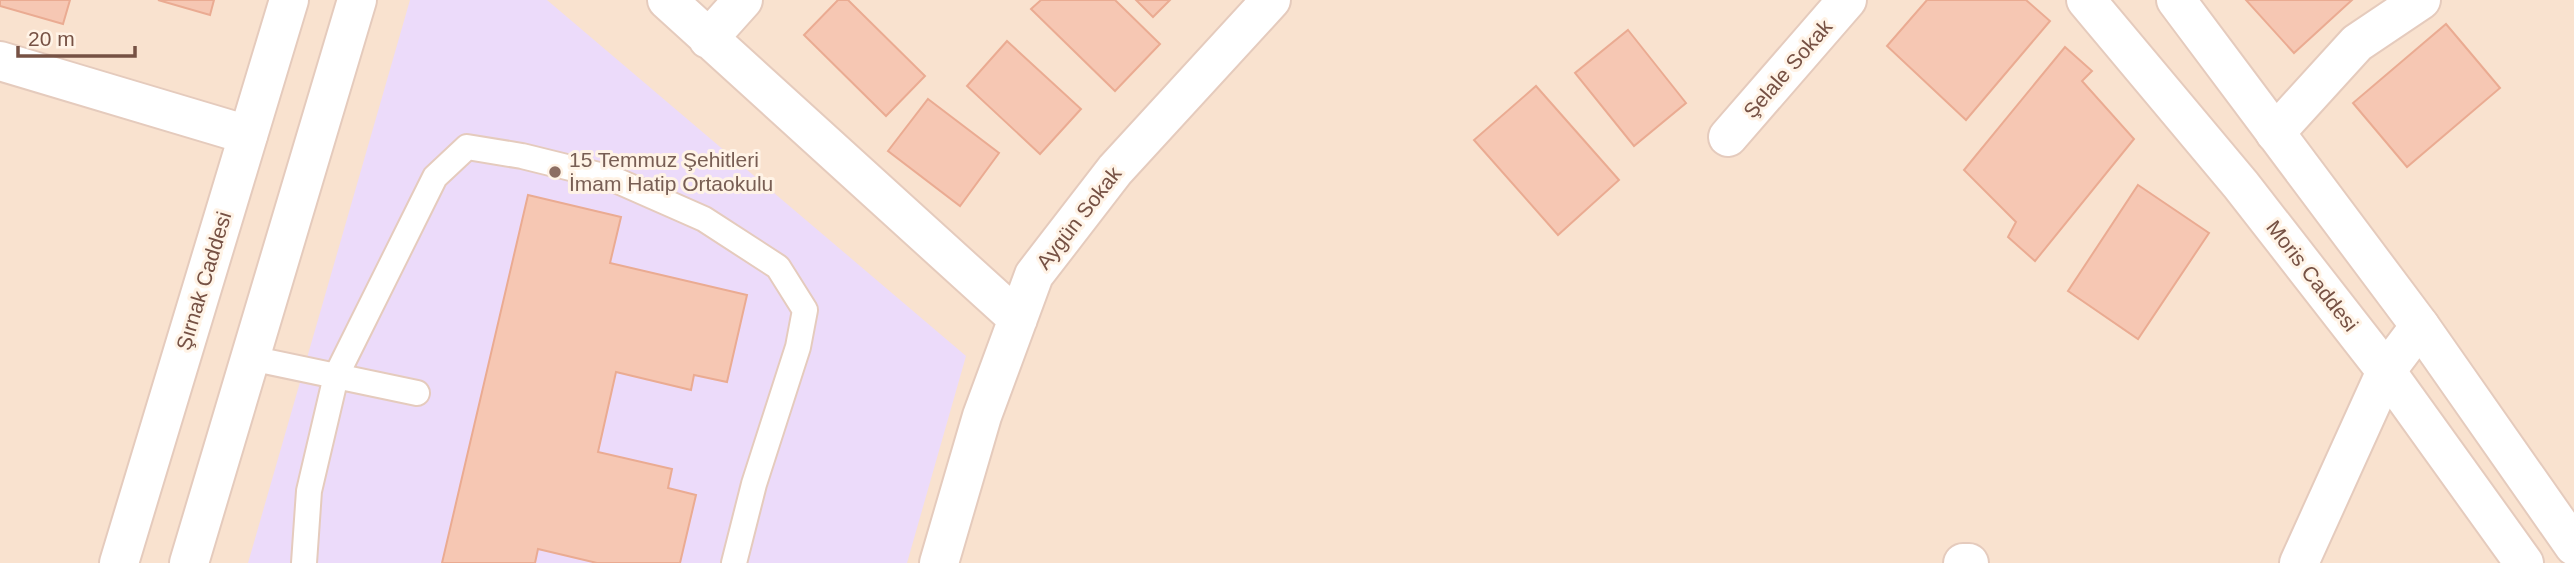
<svg xmlns="http://www.w3.org/2000/svg" width="2574" height="563" viewBox="0 0 2574 563" font-family="Helvetica,sans-serif">
	<style>
		.residential { fill: #f9e2cf }
		.education { fill: #ecdbfa }
		.building { fill: #f6c7b3; stroke: #eaab92; stroke-width: 2 }
		.lines { fill: none; stroke-linecap: round; stroke-linejoin: round }
		.service-casing { stroke: #e5cbbd; stroke-width: 28 }
		.minor-casing { stroke: #e5cbbd; stroke-width: 42 }
		.tertiary-casing { stroke: #e5cbbd; stroke-width: 42 }
		.service { stroke: #fff; stroke-width: 24 }
		.minor { stroke: #fff; stroke-width: 38 }
		.tertiary { stroke: #fff; stroke-width: 38 }
		.education-dot { fill: #8d6e63; stroke: #fff3e6; stroke-width: 2.5 }
		.labels { text-anchor: middle; stroke-width: 6; stroke-linejoin: round; paint-order: stroke }
		.street-label { font-size: 21px; fill: #765144; stroke: #fff3e6 }
		.education-label { font-size: 21px; fill: #785e54; stroke: #fff3e6; text-anchor: start }
	</style>
	<rect width="100%" height="100%" fill="#feefde"/>
	<path class="residential" d="M0,0H2574V563H0Z"/>
	<path class="education" d="M410,0H547L966,356L907,563H248Z"/>
	<path class="building" d="M0,0H70L63,24L0,6Z
		M158,0H214L210,15Z
		M838,0H848L925,76L886,116L804,35Z
		M1041,0H1115L1160,44L1115,91L1031,9Z
		M1136,0H1170L1153,17Z
		M1927,0H2026L2050,21L1966,120L1887,46Z
		M2246,0H2352L2294,53Z
		M2446,24L2500,88L2407,167L2353,103Z
		M1628,30L1686,103L1634,146L1575,73Z
		M1007,41L1081,109L1040,154L967,86Z
		M2065,47L2092,71L2082,81L2134,139L2035,261L2008,237L2016,222L1964,170Z
		M1536,86L1619,180L1558,235L1474,140Z
		M928,99L999,153L960,206L888,151Z
		M2138,185L2209,233L2138,339L2068,291Z
		M528,195L621,217L610,263L747,295L727,382L694,375L691,390L616,372L598,452L672,469L668,488L696,495L680,563H597L538,549L535,563H442Z"/>
	<g class="lines">
		<defs>
			<path id="service" d="M250,358L417,393
				M304,563L309,491L336,376L435,177L467,147L522,156L611,178L704,219L778,267L805,310L798,347L754,484L734,563"/>
			<path id="minor" d="M667,0L1018,319
				M708,39L743,0
				M0,61L248,135
				M2275,133L2357,43L2421,0
				M1728,137L1847,0
				M939,563L982,416L1034,275L1115,170L1271,0
				M1963,563H1969
				M2299,563L2386,371L2420,326"/>
			<path id="tertiary" d="M2086,0L2241,185L2386,371L2524,563
				M2176,0L2420,326L2574,546
				M119,563L289,0
				M189,563L357,0"/>
		</defs>
		<use href="#service" class="service-casing"/>
		<use href="#minor" class="minor-casing"/>
		<use href="#tertiary" class="tertiary-casing"/>
		<use href="#service" class="service"/>
		<use href="#minor" class="minor"/>
		<use href="#tertiary" class="tertiary"/>
	</g>
	<circle class="education-dot" cx="555" cy="172" r="7"/>
	<g class="labels">
		<g class="street-label">
			<text transform="translate(1788 69) rotate(-49)" y="7">Şelale Sokak</text>
			<text transform="translate(1079 218) rotate(-52)" y="7">Aygün Sokak</text>
			<text transform="translate(2312 276) rotate(52)" y="7">Moris Caddesi</text>
			<text transform="translate(204 281) rotate(-73)" y="7">Şırnak Caddesi</text>
		</g>
		<g class="education-label">
			<text x="569" y="167">15 Temmuz Şehitleri<tspan x="569" dy="24">İmam Hatip Ortaokulu</tspan></text>
		</g>
	</g>
	<path d="M18 46v10h117v-10" fill="none" stroke="#765144" stroke-width="3.5"/>
	<text x="28" y="46" font-size="21" fill="#765144" stroke="#fff3e6" stroke-width="5" paint-order="stroke">20 m</text>
</svg>
